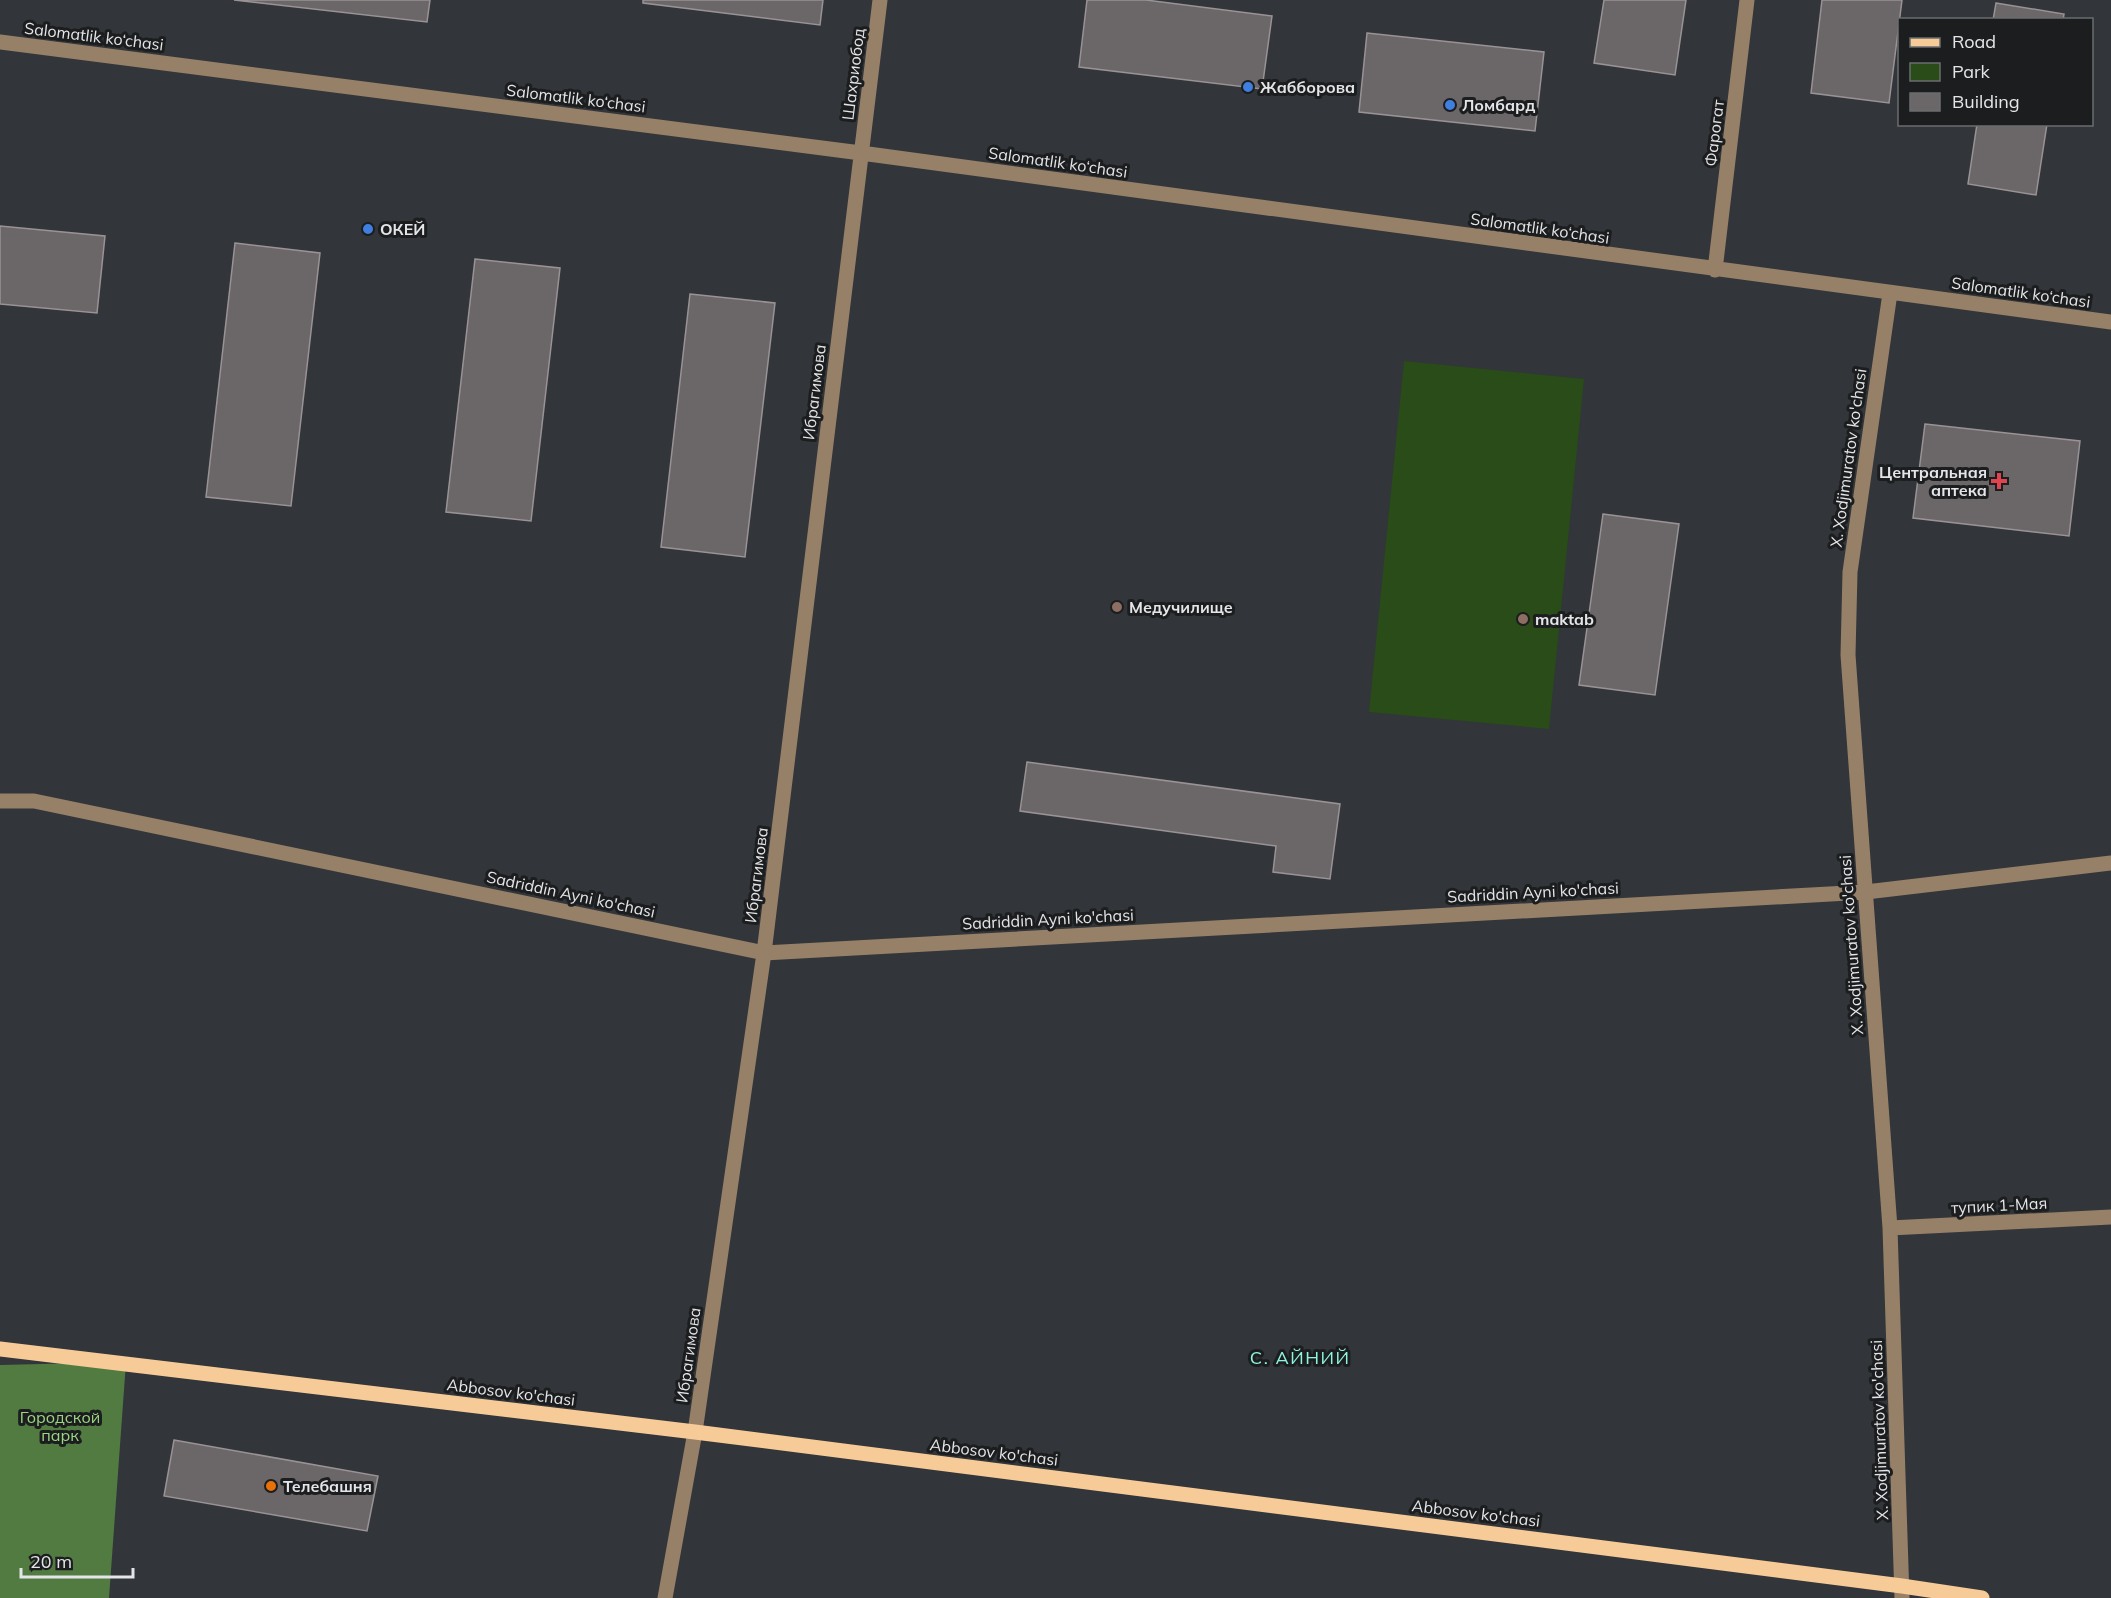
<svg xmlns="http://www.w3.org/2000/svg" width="2111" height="1598" viewBox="0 0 2111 1598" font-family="Mulish,sans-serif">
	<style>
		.green { fill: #294c19 }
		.forest { fill: #527b41 }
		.building { fill: #6b6668; stroke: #999395; stroke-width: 1.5 }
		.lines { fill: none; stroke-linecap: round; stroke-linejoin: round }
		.minor { stroke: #968068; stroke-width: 15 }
		.major { stroke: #f7cb98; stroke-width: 15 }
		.shop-dot { fill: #3f7fe0; stroke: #1b1d1e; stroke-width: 2 }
		.health-dot { fill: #e0444e; stroke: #1b1d1e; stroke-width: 2 }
		.education-dot { fill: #8d6e63; stroke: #1b1d1e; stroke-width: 2 }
		.food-dot { fill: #e8710a; stroke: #1b1d1e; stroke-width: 2 }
		.labels { text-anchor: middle; stroke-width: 6; stroke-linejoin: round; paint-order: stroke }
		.street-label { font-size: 16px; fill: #e4e5e8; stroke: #1b1d1e }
		.poi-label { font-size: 16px; font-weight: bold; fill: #e4e5e8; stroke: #1b1d1e; text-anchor: start }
		.park-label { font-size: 16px; fill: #9bd682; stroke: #1b1d1e }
		.neighbourhood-label { font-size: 18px; letter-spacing: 1.5px; fill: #8ff5e2; stroke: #1b1d1e }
	</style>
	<rect width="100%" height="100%" fill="#323539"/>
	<path class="green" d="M1404,361L1584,379L1549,729L1369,712Z"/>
	<path class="forest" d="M126,1362L109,1598H0V1365Z"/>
	<path class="building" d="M234,0H430L427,22Z
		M643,0H823L820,25L643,3Z
		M1087,0H1146L1272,16L1262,89L1079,67Z
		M1604,0H1686L1675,75L1594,63Z
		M1822,0H1902L1889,103L1811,93Z
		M1996,3L2064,14L2063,20H1993Z
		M1367,33L1544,52L1535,131L1359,112Z
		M1977,124H2047L2036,195L1968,184Z
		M0,226L105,236L97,313L0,304Z
		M235,243L320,253L291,506L206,497Z
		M475,259L560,268L531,521L446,512Z
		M690,294L775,303L745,557L661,547Z
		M1925,424L2080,441L2069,536L1913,518Z
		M1603,514L1679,524L1655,695L1579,685Z
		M1027,762L1340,804L1330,879L1273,872L1276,846L1020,811Z
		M174,1440L378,1476L367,1531L164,1496Z"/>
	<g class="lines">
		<path class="minor" d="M0,42L861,153L2111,322
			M1715,270L1747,0
			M1890,293L1850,572L1848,655L1890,1228L1902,1598
			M0,801H34L764,953L1866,892L2111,863
			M1890,1228L2111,1217
			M665,1598L695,1432L764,953L880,0"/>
		<path class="major" d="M0,1349L695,1432L1902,1586L1982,1598"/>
	</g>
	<g class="shop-dot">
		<circle cx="1248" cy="87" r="6"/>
		<circle cx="1450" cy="105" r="6"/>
		<circle cx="368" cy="229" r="6"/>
	</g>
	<path class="health-dot" d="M1996 472h6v6h6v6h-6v6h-6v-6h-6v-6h6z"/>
	<g class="education-dot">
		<circle cx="1117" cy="607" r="6"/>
		<circle cx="1523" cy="619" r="6"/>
	</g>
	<circle class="food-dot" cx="271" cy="1486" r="6"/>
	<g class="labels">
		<g class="street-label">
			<text transform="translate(94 36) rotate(7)" y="6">Salomatlik ko‘chasi</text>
			<text transform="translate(853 74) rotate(-83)" y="6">Шахриобод</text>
			<text transform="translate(576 98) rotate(7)" y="6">Salomatlik ko‘chasi</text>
			<text transform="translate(1714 133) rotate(-83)" y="6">Фарогат</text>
			<text transform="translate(1058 162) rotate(8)" y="6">Salomatlik ko‘chasi</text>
			<text transform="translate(1540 228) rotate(8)" y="6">Salomatlik ko‘chasi</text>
			<text transform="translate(2021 292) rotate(8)" y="6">Salomatlik ko‘chasi</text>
			<text transform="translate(814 392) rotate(-83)" y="6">Ибрагимова</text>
			<text transform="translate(1848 458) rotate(-82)" y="6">X. Xodjimuratov ko'chasi</text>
			<text transform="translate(756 875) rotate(-83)" y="6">Ибрагимова</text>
			<text transform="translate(1533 892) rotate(-3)" y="6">Sadriddin Ayni ko'chasi</text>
			<text transform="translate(571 894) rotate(12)" y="6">Sadriddin Ayni ko'chasi</text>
			<text transform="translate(1048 919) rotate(-3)" y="6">Sadriddin Ayni ko'chasi</text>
			<text transform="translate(1851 945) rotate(-94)" y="6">X. Xodjimuratov ko'chasi</text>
			<text transform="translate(1999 1205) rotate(-3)" y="6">тупик 1-Мая</text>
			<text transform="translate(688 1355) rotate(-82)" y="6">Ибрагимова</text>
			<text transform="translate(511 1392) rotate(7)" y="6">Abbosov ko'chasi</text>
			<text transform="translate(1879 1430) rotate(-92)" y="6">X. Xodjimuratov ko'chasi</text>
			<text transform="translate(994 1452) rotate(7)" y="6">Abbosov ko'chasi</text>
			<text transform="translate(1476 1513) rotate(7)" y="6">Abbosov ko'chasi</text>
		</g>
		<g class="poi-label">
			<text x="1260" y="93">Жабборова</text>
			<text x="1462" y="111">Ломбард</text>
			<text x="380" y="235">ОКЕЙ</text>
			<text x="1987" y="478" text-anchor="end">Центральная<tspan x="1987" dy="18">аптека</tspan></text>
			<text x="1129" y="613">Медучилище</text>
			<text x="1535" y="625">maktab</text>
			<text x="283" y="1492">Телебашня</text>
		</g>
		<g class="park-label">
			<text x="60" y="1423">Городской<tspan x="60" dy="18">парк</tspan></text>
		</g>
		<g class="neighbourhood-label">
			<text x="1300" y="1364">С. АЙНИЙ</text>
		</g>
	</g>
	<rect x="1898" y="18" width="195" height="108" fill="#1b1d1e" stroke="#6b6d6f" stroke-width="1.5"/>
	<rect x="1910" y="38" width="30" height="9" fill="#f7cb98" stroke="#6b6d6f" stroke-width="1.5"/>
	<text x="1952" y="48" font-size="18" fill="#e4e5e8">Road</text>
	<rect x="1910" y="63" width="30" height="18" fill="#294c19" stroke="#6b6d6f" stroke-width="1.5"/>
	<text x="1952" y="78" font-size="18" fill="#e4e5e8">Park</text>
	<rect x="1910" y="93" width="30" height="18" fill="#6b6668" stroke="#6b6d6f" stroke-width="1.5"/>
	<text x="1952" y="108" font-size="18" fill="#e4e5e8">Building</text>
	<path d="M21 1568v9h112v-9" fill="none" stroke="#e4e5e8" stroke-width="3"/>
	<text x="30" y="1568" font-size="18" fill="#e4e5e8" stroke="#1b1d1e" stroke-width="4.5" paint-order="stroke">20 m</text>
</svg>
